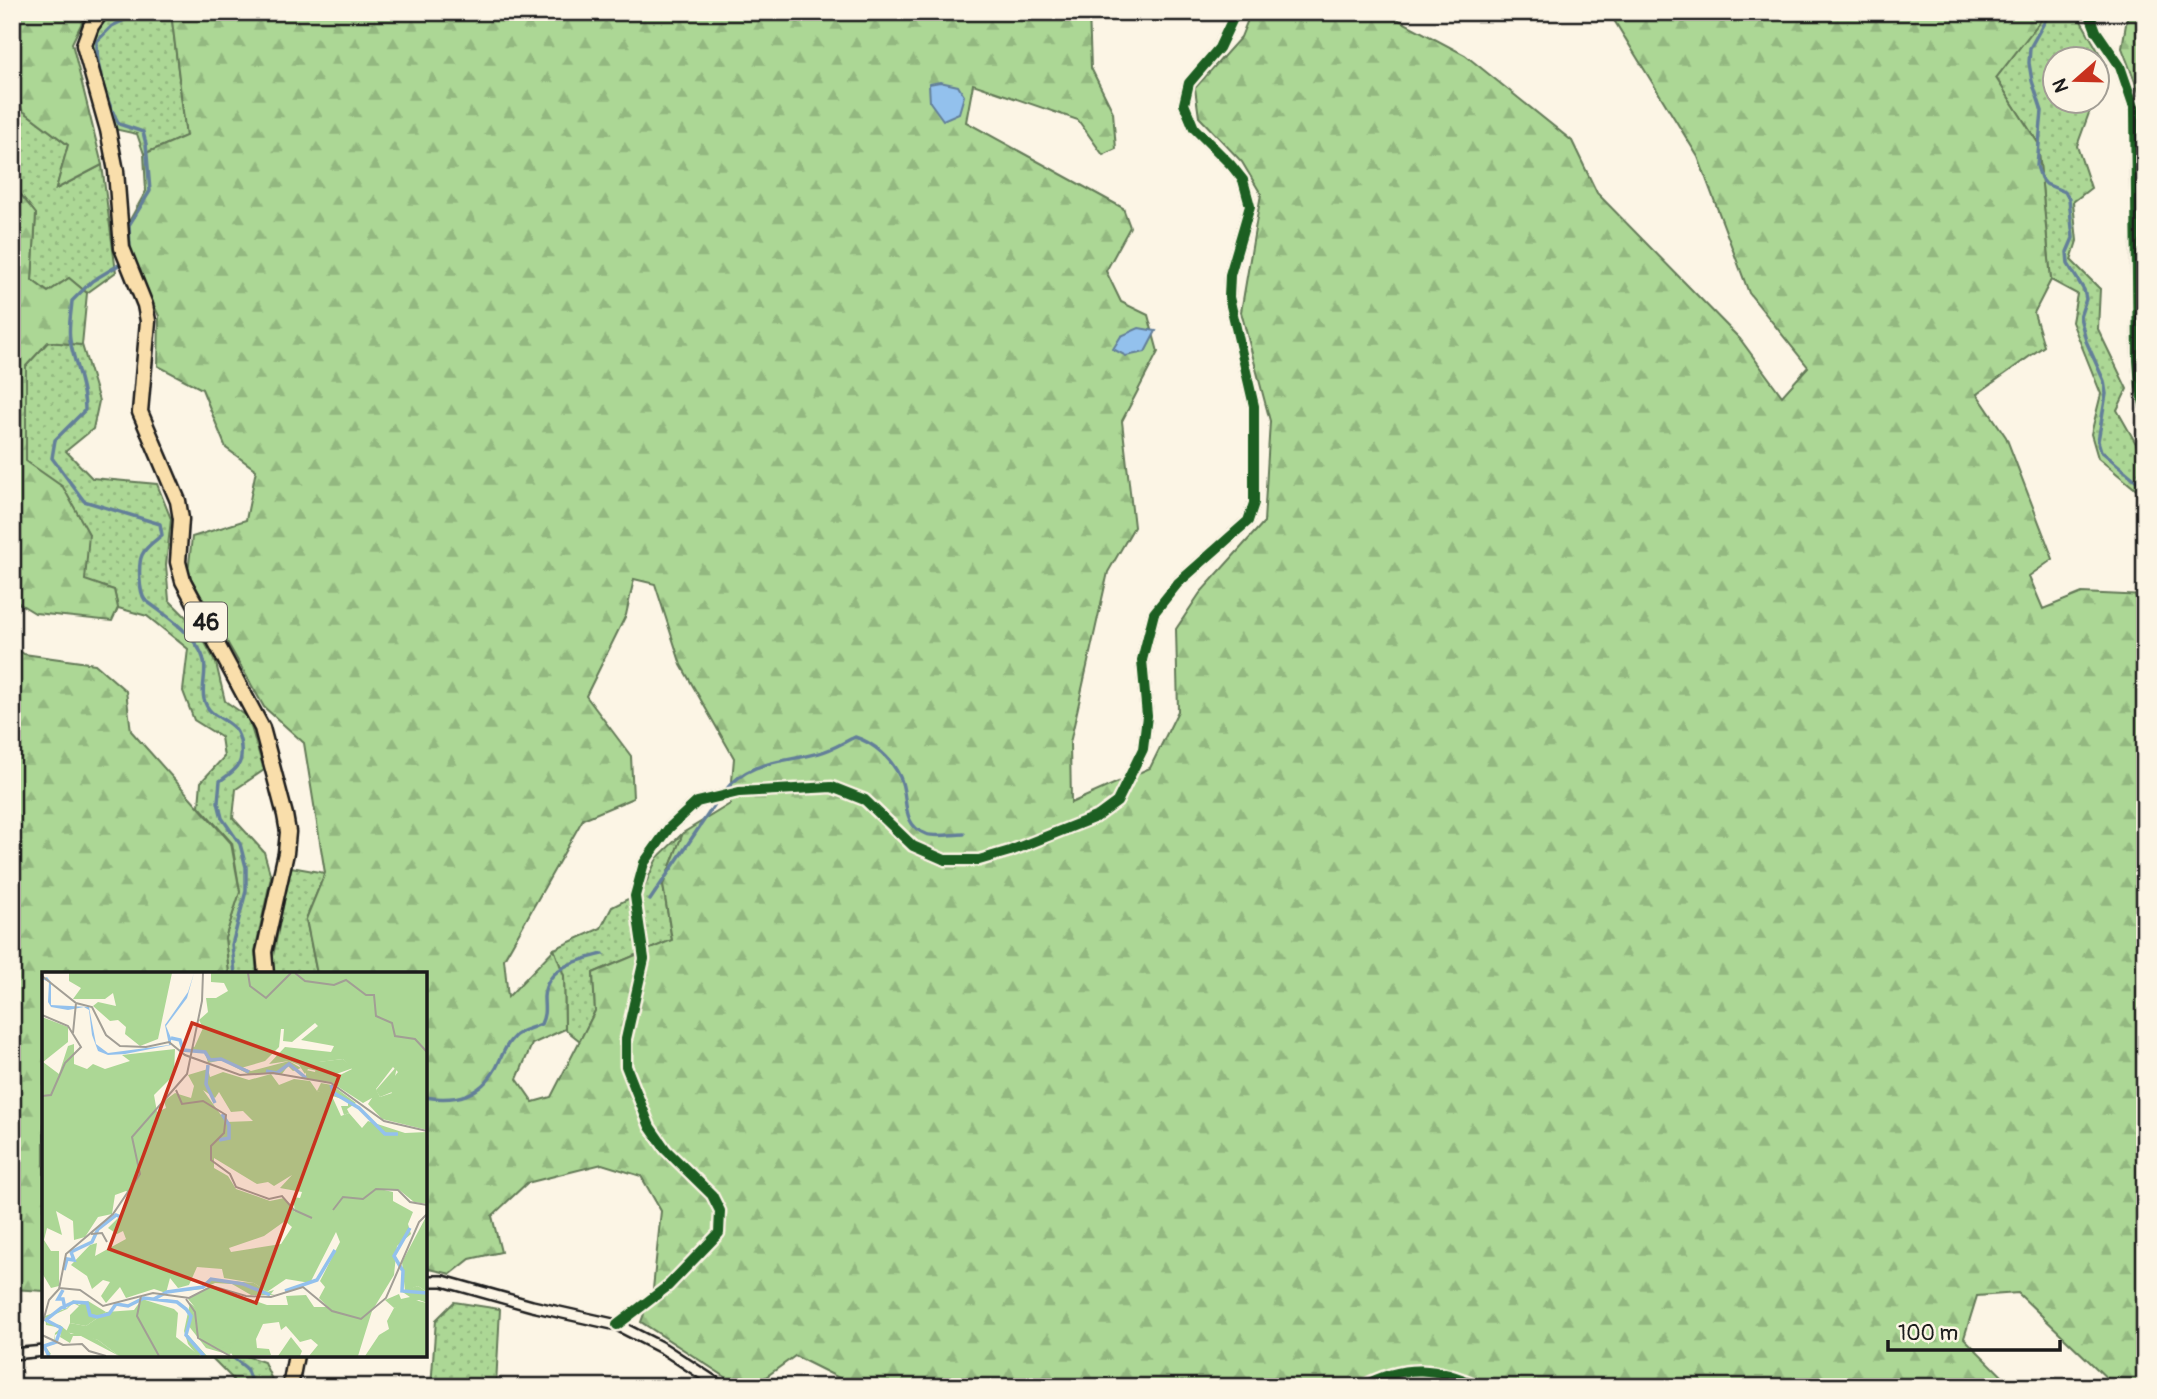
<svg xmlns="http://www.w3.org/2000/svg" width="2157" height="1399" viewBox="0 0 2157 1399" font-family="Pangolin,sans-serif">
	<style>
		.grass { fill: url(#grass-dots); stroke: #647a58; stroke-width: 2 }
		.forest { fill: url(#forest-firs); stroke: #647a58; stroke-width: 2; fill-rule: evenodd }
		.water { fill: #93c1ed; stroke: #637f99; stroke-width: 2 }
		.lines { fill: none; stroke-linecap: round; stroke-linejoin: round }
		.stream { stroke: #637f99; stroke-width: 3.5 }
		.street-casing { stroke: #1c1c1c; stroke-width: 14 }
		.primary-casing { stroke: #1c1c1c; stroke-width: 19 }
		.street { stroke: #fcf5e5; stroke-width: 9 }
		.primary { stroke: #f9deab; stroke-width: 14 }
		.cycleway-casing { stroke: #fcf5e5; stroke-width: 15 }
		.cycleway { stroke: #1b5e20; stroke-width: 10 }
		.labels { text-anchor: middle; stroke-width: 5; stroke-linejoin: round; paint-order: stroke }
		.shield { fill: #fcf5e5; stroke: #5f5d58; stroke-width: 2 }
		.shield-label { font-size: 23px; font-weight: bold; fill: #1c1c1c }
		.inset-river { fill: none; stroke: #93c1ed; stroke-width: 3.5 }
		.inset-road { fill: none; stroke: #a29e95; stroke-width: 2 }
		.view { fill: #c8321e; fill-opacity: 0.15; stroke: #c8321e; stroke-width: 3.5 }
		.inset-edge { fill: none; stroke: #1c1c1c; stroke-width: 3.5 }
	</style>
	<defs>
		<pattern id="grass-dots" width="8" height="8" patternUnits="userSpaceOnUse" patternTransform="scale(1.75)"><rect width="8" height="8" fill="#acd795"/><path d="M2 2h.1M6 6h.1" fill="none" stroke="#93b880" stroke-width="1.8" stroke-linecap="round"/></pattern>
		<pattern id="forest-firs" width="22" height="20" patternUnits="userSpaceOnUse" patternTransform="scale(1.75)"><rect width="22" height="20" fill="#acd795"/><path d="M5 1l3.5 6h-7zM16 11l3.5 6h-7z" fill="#93b880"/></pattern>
	</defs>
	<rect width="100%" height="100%" fill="#fcf5e5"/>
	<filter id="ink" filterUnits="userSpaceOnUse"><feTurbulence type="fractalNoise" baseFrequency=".0143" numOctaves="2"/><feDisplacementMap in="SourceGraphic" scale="14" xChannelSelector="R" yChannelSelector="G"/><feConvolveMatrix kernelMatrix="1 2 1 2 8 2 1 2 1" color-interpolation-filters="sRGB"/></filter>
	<g filter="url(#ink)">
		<path class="grass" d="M106,12H171L186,136L144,154L137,134L114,129L90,52L95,33Z
			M2040,12H2076L2106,65L2098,88V60H2056V102H2093L2077,146L2091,188L2073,202L2077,241L2071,260L2100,289L2098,329L2127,389L2117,410L2138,447L2145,452V497L2098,458L2091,434L2101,394L2072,322L2077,294L2051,280L2038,143L1996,78L2041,20Z
			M12,65L22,110L68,145L56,189L102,165L116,272L87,293L69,278L48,292L32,280L36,214L17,190H12Z
			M48,342L82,345L99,401L93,429L66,451L92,478L157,484L171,519L166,565L169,600L197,628L216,663L225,701L248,717L264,770L236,789L233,818L264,852L271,877L255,951L257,974H229L225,938L240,892L232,843L199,806L201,782L224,757L221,737L194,720L183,691L188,649L147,616L118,608L114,590L85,581L26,462V366Z
			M683,833L663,885L672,940L593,973L595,1011L580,1041L565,1029L564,976L554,949L601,928L612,907L642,892L657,858Z
			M291,867L325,873L306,919L317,974H274L272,961Z
			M454,1302L500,1309L496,1385L431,1387L436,1320Z
			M209,1355H243L264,1362L273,1382L271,1387H232L233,1379Z"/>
		<path class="forest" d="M12,12H87L72,43L102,165L56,189L68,145L22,110L12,65Z
			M171,12H1089L1091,68L1113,112L1116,149L1103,155L1078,120L973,84L966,122L1123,208L1130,227L1106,271L1121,302L1148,315L1158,352L1122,421L1134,527L1108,572L1070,743L1071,803L1150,768L1178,711L1176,629L1200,593L1264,522L1270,421L1241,312L1261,194L1242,162L1199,117L1195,88L1241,37L1251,12H1384L1465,55L1572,141L1597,193L1740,339L1782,396L1808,367L1749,293L1698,157L1609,12H2040L2041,20L1996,78L2038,143L2051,280L2034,313L2044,346L1977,394L2006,437L2053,559L2029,576L2043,609L2082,593L2145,596V1387H2116L2018,1293L1977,1296L1964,1338L2005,1379L2004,1387H1337L1334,1384L1330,1387H850L849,1383L795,1356L752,1387H741L641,1322L653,1289L661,1211L641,1176L602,1164L527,1183L492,1216L501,1252L470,1259L451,1274L425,1268V974H317L306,919L325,873L304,743L264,707L188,573L192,537L246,520L256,470L226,448L202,389L158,366L159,316L133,261L126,227L146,191L144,154L186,136ZM634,579L655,584L681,665L734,758L730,804L683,833L663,885L672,940L593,973L595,1011L551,1097L533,1102L517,1079L532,1044L565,1029L564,976L554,949L508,997L504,959L583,819L633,798L631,756L586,696L626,615Z
			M2128,12H2145V108L2122,48Z
			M12,190H17L36,214L32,280L48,292L69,278L87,293L82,345L48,342L26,366V461L63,487L89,534L85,580L114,590L118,608L112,621L35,613L12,599Z
			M12,646L24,654L95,664L126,691L131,731L231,843L240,892L225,938L229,974H44V1291L12,1289Z"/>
		<path class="water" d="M940,82L958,86L964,96L959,113L943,120L930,102L929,84Z
			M1139,328L1156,331L1145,352L1126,356L1113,349L1121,336Z"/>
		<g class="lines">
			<path class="stream" d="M2050,12L2030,48L2029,63L2032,81L2042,111L2037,166L2041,178L2046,184L2065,192L2069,199L2073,238L2067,252L2068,264L2084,290L2086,299L2080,317L2086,341L2104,381L2106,394L2098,441L2101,451L2145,488
				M130,251L129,225L150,191L146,144L143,132L119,124C106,101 96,68 97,41L112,26L141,12
				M122,263L92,281L72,301C71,314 68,328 70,340C74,363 85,386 85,410L55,440L52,458L84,501L160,524L162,535C155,541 146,546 142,555C138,564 139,592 145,600C163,613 199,637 204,661C207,673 201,687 204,699C210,724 239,714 241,748C243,766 235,770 220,781L218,802L222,818L240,844L246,867V891L232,945L235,974
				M724,792C750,759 783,763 819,753C832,750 844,742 855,737C874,743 891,758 900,777C909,796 900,825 926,834C936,838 953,834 964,834
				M650,900L717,801
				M425,1097C456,1102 480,1096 496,1068C501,1059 504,1047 512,1039C519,1030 531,1029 541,1024C546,1013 544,1008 544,997C546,966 580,960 603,954
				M230,1355L246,1368L253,1387"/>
			<defs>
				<path id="street" d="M2089,12L2096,31L2120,66L2135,110L2138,360L2140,386L2145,409
					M425,1281H443L532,1306L617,1325L664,1349L722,1387
					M617,1325L668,1286L719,1233L720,1211L712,1195L666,1150L650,1127L626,1066V1039L644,959L635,896L644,863L669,828L697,802L739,792L832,787L865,800L913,846L945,860H979L1010,851L1098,816L1117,802L1143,749L1147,716L1142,660L1154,613L1178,583L1248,521L1254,503V406L1229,297L1230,275L1250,206L1243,180L1231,165L1194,128L1184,104L1189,83L1219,48L1236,12
					M12,1354L44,1351
					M1361,1387C1405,1363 1437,1367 1481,1387"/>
				<path id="primary" d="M101,12L91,26L84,45L108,130L116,171L122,248L145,305L148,321L140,412L178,501L181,519L178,562L183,581L262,728L285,815L288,832L286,853L264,952L266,974
					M290,1387L296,1355"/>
			</defs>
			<use href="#street" class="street-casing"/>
			<use href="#primary" class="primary-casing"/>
			<use href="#street" class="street"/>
			<use href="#primary" class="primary"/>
			<defs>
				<path id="cycleway" d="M2089,12L2096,31L2120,66L2135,110L2138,360L2140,386L2145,409
					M617,1325L668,1286L719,1233L720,1211L712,1195L666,1150L650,1127L626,1066V1039L644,959L635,896L644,863L669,828L697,802L739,792L832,787L865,800L913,846L945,860H979L1010,851L1098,816L1117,802L1143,749L1147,716L1142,660L1154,613L1178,583L1248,521L1254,503V406L1229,297L1230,275L1250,206L1243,180L1231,165L1194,128L1184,104L1189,83L1219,48L1236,12
					M1361,1387C1405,1363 1437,1367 1481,1387"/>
			</defs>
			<use href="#cycleway" class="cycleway-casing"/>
			<use href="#cycleway" class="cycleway"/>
		</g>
	</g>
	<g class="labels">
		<rect class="shield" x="185" y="602.5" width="42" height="39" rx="5"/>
		<g class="shield-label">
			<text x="206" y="630">46</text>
		</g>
	</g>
	<g transform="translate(42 972)">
		<rect width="385" height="385" fill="#fcf5e5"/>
		<path d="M150,74L209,99L247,89L259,96L251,99L246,94L240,102H206L180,88L166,91L163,80L150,79ZM301,87L311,96L275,109L264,106V98L273,100L276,90ZM355,94L350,120L338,125L334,118ZM279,111L290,113L314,131L305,137L307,141L302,143L299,134H306V129L275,119ZM168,307L212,311L225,320L232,318L229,322L233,323H209L190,312L173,311L160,317L124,321L160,314ZM376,314L385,320V331L377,328L352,336L343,328L357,322L359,327L368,325L359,319ZM31,328L37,333L46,329L64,340L44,354L28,351V343L37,334L31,331L25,337L7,345L5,351L18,353L29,362H40L56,368L77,384L39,364H31L28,371L18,365L19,360L13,363V372L3,374L9,382L5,384L2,373L12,371L13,361L19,356L4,353L3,344L25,336ZM148,331L196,366L188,383L164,376L146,353L144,361L165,384L155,383L146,372L142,359ZM249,365L260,379L258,384H236Z" fill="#acd795"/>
		<path d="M27,1H130L116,67L98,74L83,62L84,55L76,48L68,49L51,34L56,30L74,34L71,21L63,27H31L39,16L27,9ZM169,1H385V158L340,147L326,132L330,126L321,131L289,110L275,109V103L296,104L310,97L301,87L277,90L276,99L266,97L263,102L257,93L247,89L227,92L243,75L289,80L292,74L259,68L276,54L273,51L250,70L241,69L242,57H239L237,75L223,89L199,96L152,76L161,56L157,48L166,40L164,26H174L186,19L182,11L169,10ZM351,95L356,100L345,114L350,121L338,125L334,117ZM0,45L26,55V70L1,90L17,102L26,74L32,72V92L45,97L51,92L63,97L88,89L80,83L133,77L132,103L112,123L115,140L124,136L122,129L133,121L149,126L152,114L146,103L166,97L168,105L181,100L207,108L229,102L237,113L252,107L268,109L275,119L289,122L299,144L307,141L320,156L326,149L363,161L385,160V232L372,230L356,217H338L351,220V229L371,240L366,252L369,262L355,274L352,303L330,339L316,384H267L276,373L269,367L258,370L244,354L239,358L237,350L221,352L214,367L215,376L227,377L229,383L191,384L187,378L195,367L179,377L166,374L155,363L152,351L157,340L146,327L166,316H176L225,333H246L244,324L264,323L272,335H286L277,326L283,315L278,309L298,270L294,260L268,311L244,307L225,320L212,311L182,306L180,297L155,295L147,313L136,316L128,306L124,321L112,317L84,326L78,315L64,331L59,324L68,310L61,308L50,317L45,304L29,293L48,273L55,271L53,284L84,267L81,259L75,262L66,256L79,243L88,221L84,219L73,223L70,242L56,245L43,265L32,268L31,249L14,239L20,263L5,256L2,268L9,279H17V314L9,316L0,301ZM161,118L173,126L177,120L189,140L201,139L211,149L184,150ZM172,186L215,212L226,210L232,214L250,203L238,216L260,220L258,226L251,225L253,240L242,226L228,229L194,217L186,204L172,196ZM243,249L250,255L239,272L189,280L187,276L222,264ZM385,243V320L376,314L363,319L360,290ZM100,327L132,337L136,341L134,365L158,384H77L56,368L24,360L28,351L44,354L64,340L92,338ZM368,327L385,331V384H323L337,363L347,357L345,349L352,336Z" fill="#acd795" fill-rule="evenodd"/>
		<path d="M152,1L145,26L124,54L129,66V73L83,82L66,83L56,79L50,63L47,38L42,35L26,38L9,35L6,30L7,10L0,7L5,5L9,10V33L47,35L54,72L66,81L127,73L123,53L146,20Z" fill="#93c1ed"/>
		<path class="inset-river" d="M129,66L138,68L141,78L163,80L168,88M168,88L179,87L207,100M166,93L164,112L173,131M224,99L235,101L247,92L264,106M289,113L292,121L317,136L343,162H356M177,168L187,166V153L180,142M368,256L352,284L361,299L360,319L385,321M22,298L25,287L32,288L29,280L50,270L56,257L74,243L79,245M21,318L16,327H21L23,337M243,319L275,308L293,278M112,327L125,320L161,315L169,307L201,312L228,323M7,384L2,374L14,370L19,356L4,348L19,336L32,330L45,331L48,343L55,345L67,342L74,332L86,334L102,326L135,330L144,337L149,344L144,363L162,384"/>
		<path class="inset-road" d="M206,1L208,14L224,26L249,1M253,1L263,9L292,13L304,8L324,23H332L334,44L350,51L353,64L373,67L385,80M0,4L34,31L50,35L64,63L78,74L104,75L127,70L143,83L198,103L231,101L289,111L342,149L385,159M0,43L26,54L39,75L23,91L9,123L0,124M31,61L34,31M134,118L140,132L161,129L184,143L182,161L169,174V188L188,202L194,215L227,227L240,224L252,238L270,246M291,238L301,225L321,227L334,217L356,218L368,230L385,233M49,262L60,261L65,270M17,316L38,318L61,334L111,321L147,326L170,314L204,324L229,325L261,315L290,339L319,347L344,326L377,250L385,242M99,324L95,344L117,384M144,327L153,340L156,366L188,384M0,353L7,328L17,317L24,282L71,242L98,202L90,165L145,102L160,29L161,1M0,363L21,373L40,372L47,379L64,384"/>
		<path class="view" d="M150,51L297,104L214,331L67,277Z"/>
		<rect width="385" height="385" class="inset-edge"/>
	</g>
	<rect width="2157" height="1399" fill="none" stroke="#fcf5e5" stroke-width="42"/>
	<rect x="21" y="21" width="2115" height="1357" fill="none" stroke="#1c1c1c" stroke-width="2.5" filter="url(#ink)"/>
	<g transform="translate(2076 80) rotate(250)"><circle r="33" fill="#fcf5e5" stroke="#a29e95" stroke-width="2"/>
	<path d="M0-5L12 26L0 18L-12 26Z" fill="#c8321e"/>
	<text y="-10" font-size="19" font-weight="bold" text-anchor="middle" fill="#1c1c1c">N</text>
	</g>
	<path d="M1888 1340v10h172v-10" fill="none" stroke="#1c1c1c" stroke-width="3.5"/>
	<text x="1898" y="1340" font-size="21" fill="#1c1c1c" stroke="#fcf5e5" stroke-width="5" paint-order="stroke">100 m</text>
</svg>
